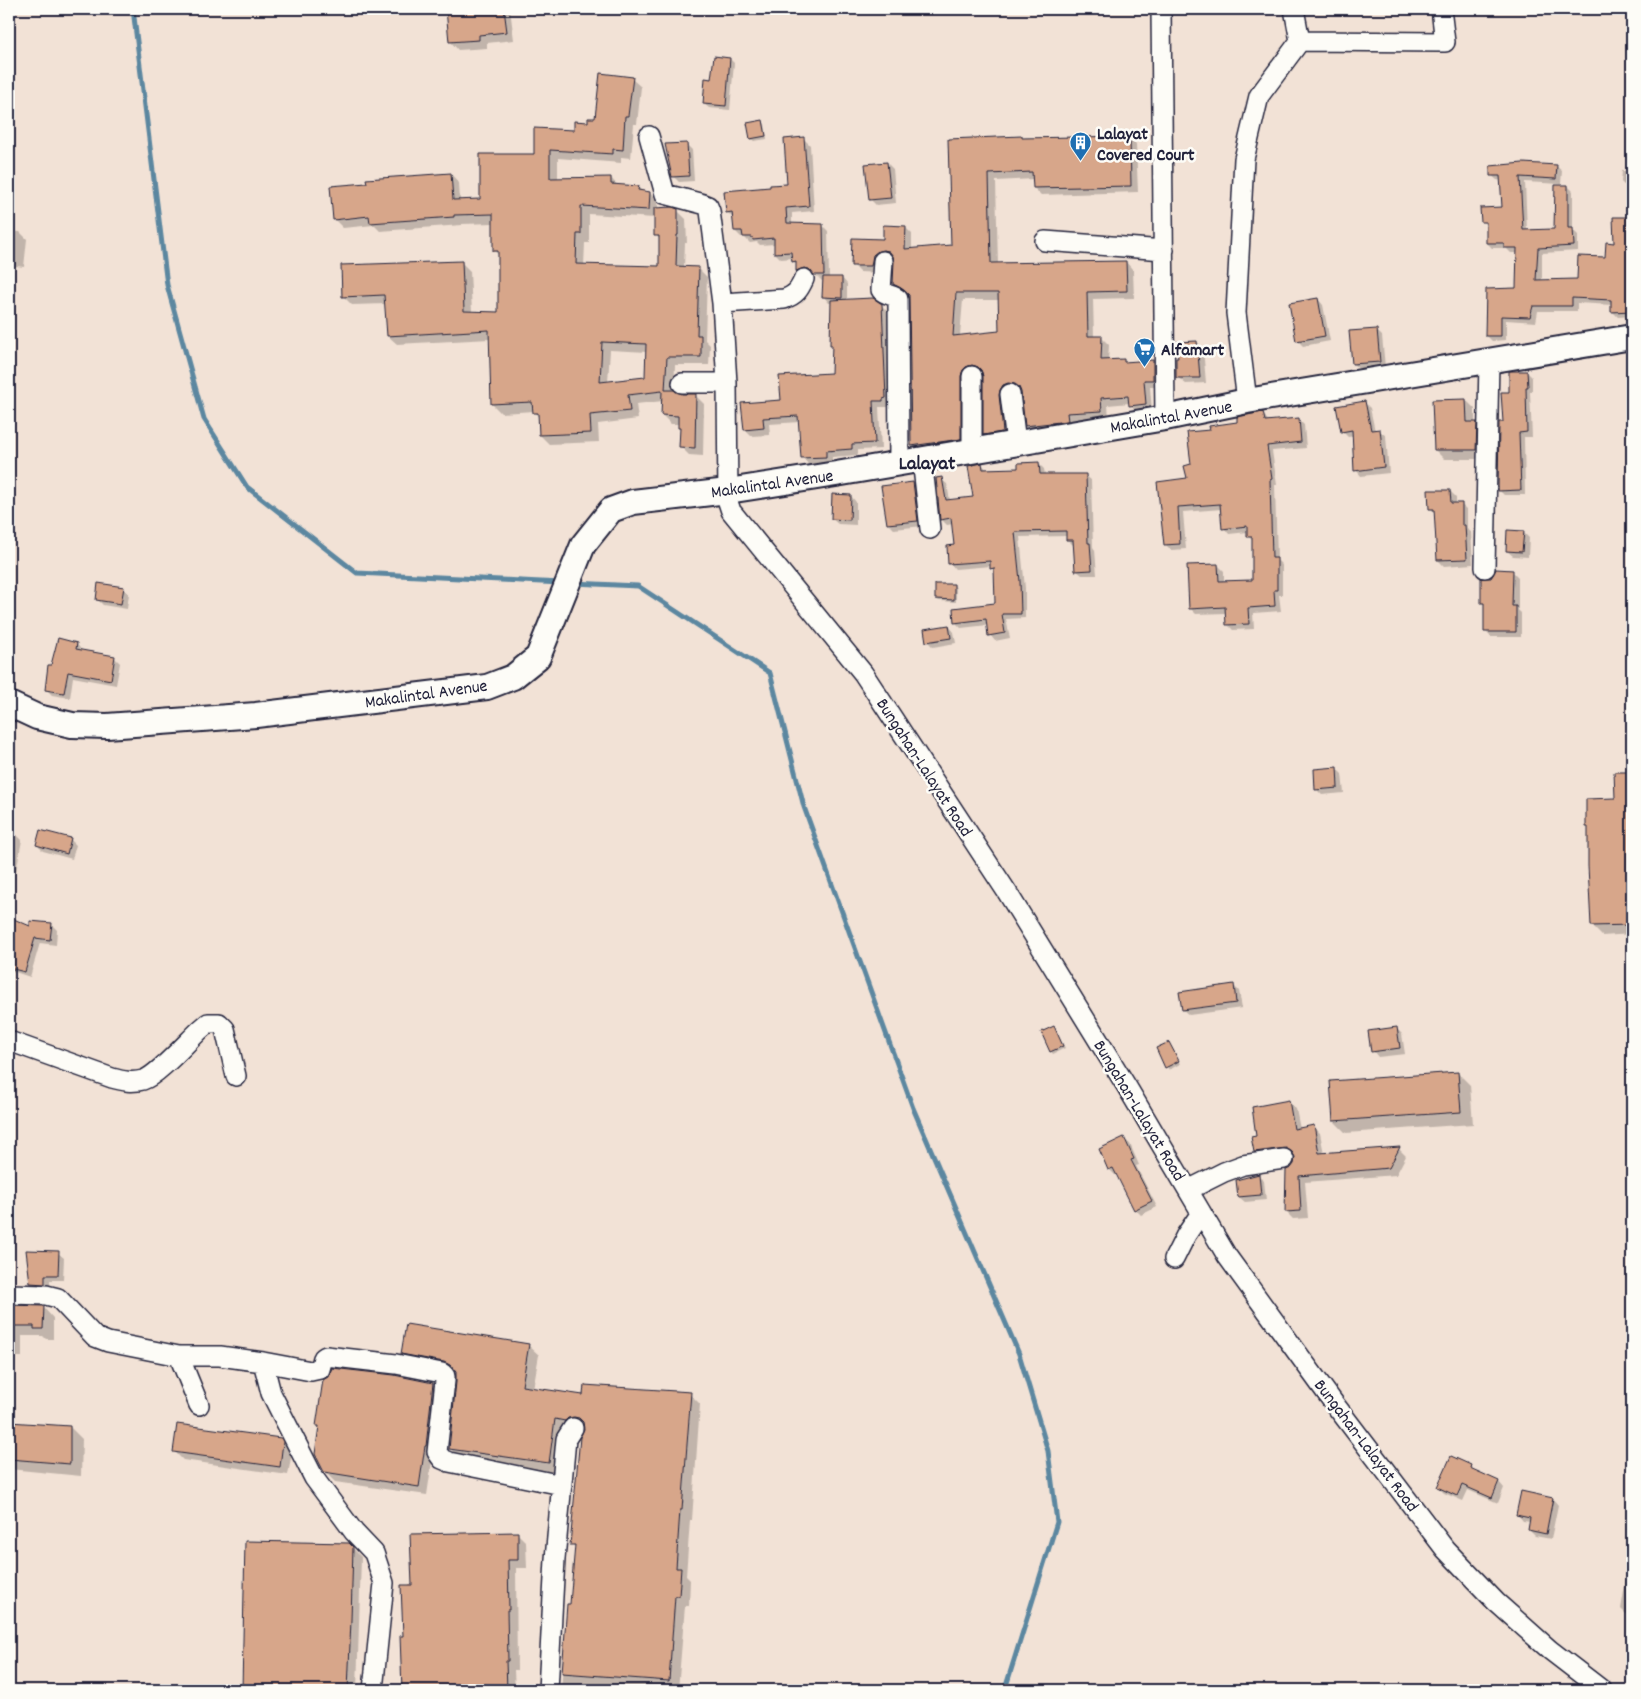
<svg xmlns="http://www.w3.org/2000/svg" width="1641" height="1699" viewBox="0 0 1641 1699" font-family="Dekko,sans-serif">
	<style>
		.shadow { fill: #0003; fill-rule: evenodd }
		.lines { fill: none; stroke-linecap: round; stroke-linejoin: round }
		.stream { stroke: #5c87a0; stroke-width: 5 }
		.building { fill: #d7a68a; stroke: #22223b; fill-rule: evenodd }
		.minor-casing { stroke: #22223b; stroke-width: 22 }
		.major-casing { stroke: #22223b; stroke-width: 28 }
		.minor { stroke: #fdfcf7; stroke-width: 19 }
		.major { stroke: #fdfcf7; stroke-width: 24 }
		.labels { text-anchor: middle; stroke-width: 5; stroke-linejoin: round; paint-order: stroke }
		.poi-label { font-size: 18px; font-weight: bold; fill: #22223b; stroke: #fdfcf7; text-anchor: start }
		.street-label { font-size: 18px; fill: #22223b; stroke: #fdfcf7 }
		.quarter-label { font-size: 20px; font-weight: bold; fill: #22223b; stroke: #fdfcf7 }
	</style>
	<rect width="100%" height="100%" fill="#f2e2d6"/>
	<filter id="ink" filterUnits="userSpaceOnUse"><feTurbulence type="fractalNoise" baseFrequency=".02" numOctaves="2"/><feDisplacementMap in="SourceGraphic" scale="10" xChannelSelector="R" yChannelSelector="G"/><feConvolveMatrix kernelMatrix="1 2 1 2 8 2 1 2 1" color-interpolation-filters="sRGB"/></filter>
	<g filter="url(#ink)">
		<path class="shadow" d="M448,9H510L514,40L487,43V48L458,50L450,41Z
			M730,59L734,63L730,110L709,108L704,104Z
			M632,79L641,87L637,124H634L631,158L621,157V163L558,158V179L611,178L618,186L638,187L643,192L650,193L658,202V209L677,210L686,219L687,243H685L684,268H698L707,277L705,340L710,345L709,365H675L674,392L681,395L696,396L704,404L703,456L689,455L680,446L681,429L679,424H671L662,415L663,401L636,404L638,419L598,424L599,442L549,444L540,435L539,418L534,411L501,413L492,404L490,339L397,344L388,336L386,304L352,305L343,296L461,262L470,271L472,312L499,313L500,256L494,251V223L462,224V225L380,231L374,225L343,228L334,219L451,174L459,183L460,201H481L535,156L596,119ZM589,214L655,218L656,235L660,240V267L584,266L585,243H589ZM610,350L647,352L646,378L608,382Z
			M762,121L765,124L767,139L754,141L751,139Z
			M1129,137L1136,144L1138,192L1041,195L1034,188V179L996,181L998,264L1126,262L1133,270L1134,298L1093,299L1094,337H1101L1109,345L1108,361L1123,360L1126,364L1153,361L1160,369V387H1150L1152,411L1137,413L1130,403L1108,405L1109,418L1074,420L1075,428L1034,433L1026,426L1022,390H1016L1010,439L992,442L984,434V373L980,372L968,446L919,453L912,445L911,295L901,291L894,284L895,257L885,258L878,273L860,272L853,265L884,240L905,227L912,234V250L952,246L950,140ZM963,300H999L1000,332L960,336Z
			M804,139L810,145L814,211L792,213V225H822L828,231L829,278H842L847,284V300L881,305L888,312L892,405H889V407H879L881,449L858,450V455L832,457V463L808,464L802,457L800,422L769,424L770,435L751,436L745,430L782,401L833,374V347L831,345L832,303H829L824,297V281H822L815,274L810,273L803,277L797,271V265L793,261V258L781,259L775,253V244L760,245L757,242L750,243L744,237H741L735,231L734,219L727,212L788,185Z
			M686,144L692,150L694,181L679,182L673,176Z
			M887,163L893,169L896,203L876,205L870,199Z
			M1556,166L1562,171L1561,184L1525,182L1527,231L1555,230L1568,186L1573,191V230L1578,235V251L1542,253V281L1578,280L1606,258L1629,218L1632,222V316L1618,317L1612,311V305L1577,303V311H1538L1536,322L1506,320V340L1492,341L1486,335L1517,290L1518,253H1511L1506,248H1492L1487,243V226L1482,221L1503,208L1502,181L1497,180L1491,175Z
			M1622,171H1632V185H1624L1621,182Z
			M9,231L20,232L27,239L24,267L9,265Z
			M1318,299L1323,305L1330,341L1303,346L1297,340Z
			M1376,330L1382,336L1385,367L1359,369L1353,364Z
			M1197,342L1203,348L1206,383L1186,384L1177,377Z
			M1527,372L1532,377V392H1530L1532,437H1524L1525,495H1504L1499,490L1505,423L1510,393Z
			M1466,400L1475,409V423L1485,432V459H1444L1435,450Z
			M1364,402L1370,408L1375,431H1380L1386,436L1389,473L1361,476L1356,470L1354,436L1348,437L1342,431Z
			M1263,414L1269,422L1298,419L1304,425L1306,448L1272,451L1277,485H1275L1277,560L1282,565V595H1279L1281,611L1253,613L1254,629L1233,630L1227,624L1226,613L1196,614L1190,608L1218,565L1224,571V582L1254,581V542L1248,536V532L1229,534L1224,528L1222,509L1183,512L1186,549L1171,550L1165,544L1159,483L1188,479L1192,465L1211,431Z
			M982,464L987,470L1019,469L1039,464L1044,469L1045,475H1085L1091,480L1093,547L1095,550L1097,575H1082L1076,570L1075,545H1073L1067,539V536L1020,537L1025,588V618L1006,619L1010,638L995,641L990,635L988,625L961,628L955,622L996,604L995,572L991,566L955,569L950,563L956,546L953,524L947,525L941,519V479L947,484L950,501L974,498Z
			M913,483L919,489L923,526L894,529L888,523Z
			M1450,491L1456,497V504H1461L1467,510V529L1471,532L1473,564L1444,566L1438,560L1435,513L1430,508Z
			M851,496L856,502V525L838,524L832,519Z
			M1523,532L1529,538L1528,557L1513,556L1507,551Z
			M1512,571L1518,577V610L1521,613V637H1491L1485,631V605L1482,602L1492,579Z
			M954,585L956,588V602L939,601L936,599Z
			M123,588L129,594L127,609L103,605L97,599Z
			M949,626L954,632L956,643L933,647L927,641Z
			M77,644L82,651L114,657L120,663L116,685L73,677L70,698L52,695L46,689L52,666Z
			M1336,768L1342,774L1344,793L1322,795L1316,789Z
			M1632,773V934L1602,936L1592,926L1590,829L1588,827L1616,800V774Z
			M9,833L16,834L22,840L16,872L9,870Z
			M70,839L76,845L72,859L43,851L37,845Z
			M9,919L31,927L52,925L57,930L56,945L40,943L30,977L9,970V952L11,943L9,945Z
			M1234,986L1239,991L1242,1008L1189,1015L1183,1010Z
			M1054,1027L1065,1048L1053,1054L1051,1051Z
			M1396,1028L1402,1034L1405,1054L1378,1057L1373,1051Z
			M1169,1043L1180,1064L1169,1070L1157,1049Z
			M1458,1073L1470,1085L1473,1124L1346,1133L1334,1121Z
			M1289,1102L1296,1109L1300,1129L1313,1126L1320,1133L1324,1154L1399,1149L1406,1156L1396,1175L1305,1182L1308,1218L1293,1219L1286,1212L1291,1169L1295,1164L1296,1157L1294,1155L1262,1159L1255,1151L1258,1137Z
			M1124,1139L1130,1144L1139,1165L1136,1166L1157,1207L1141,1215L1135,1209L1117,1174L1115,1175L1109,1169L1100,1149Z
			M1258,1175L1264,1181L1266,1200L1245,1202L1239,1197Z
			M58,1253L64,1258L63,1280H50V1289H37L31,1283Z
			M9,1306L43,1307L53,1318V1339H46L43,1336H22V1357H9Z
			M528,1345L539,1355L533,1389L584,1397L690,1394L700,1404L692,1520H690L686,1576L690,1580L689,1606H685L678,1690H561L568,1605L571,1606L576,1548L572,1544L586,1426L579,1428L559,1473L460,1459L450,1448L457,1382V1372L413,1363L403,1353Z
			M433,1384L442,1393L427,1495L335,1482L326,1473L316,1454L320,1428L317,1425Z
			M9,1423L70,1427L82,1439L81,1476L9,1469Z
			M281,1440L292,1452L288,1475L183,1460L174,1451Z
			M1470,1466L1476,1472L1499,1482L1504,1488L1498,1503L1468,1490L1463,1501L1444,1493L1438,1487Z
			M1553,1499L1558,1505L1551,1539L1535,1536L1529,1530L1531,1522L1523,1521L1518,1515Z
			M517,1533L526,1542L527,1568H516L517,1670H514L515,1690H400V1688H403L404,1637L413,1586Z
			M349,1544L361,1557L357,1690H242L245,1636Z
			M1626,1579L1632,1580V1615L1626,1614L1621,1609Z"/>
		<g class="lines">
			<path class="stream" d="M133,9L167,285L204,419L247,487L357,573L561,583
				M574,583L638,586L770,673L804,807L913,1108L1019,1354L1048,1451L1057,1522L1006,1686"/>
		</g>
		<path class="building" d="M446,9H504L507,32L479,35V40L449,42Z
			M714,56L730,58L726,106L703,104L705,78L711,79Z
			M600,73L633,77L628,116H625L623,150L613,149V154L550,150V178L611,177V184L639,186L638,190L650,192L649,210L581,206V234H577L576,264L659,266V236H654V208L672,207L678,209V235H677L676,266L699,267L697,335H701V357H667L665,390H674L682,394H696L695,448L679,447L680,428H678V416L661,415L662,391L628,395L630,411L590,415L591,433L539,435L538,413H533L532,402L491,404L489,330L387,336L384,295L342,297L341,265L462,261L464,311L498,312V251H493V214L454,215V217L370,223L369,216L333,220L330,186L367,183L366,179L451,173L453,200L480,199V154H534V128L574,130V121L588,122V118H595ZM602,342L646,344L645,377L600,382Z
			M763,120L766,136L750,139L747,123Z
			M1022,136V138L1130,136L1131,186L1033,188L1032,172L989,174L991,263L1126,261L1127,291L1087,292L1088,336H1102L1101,360L1124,359V362L1153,360V380H1144L1146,404L1129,406L1128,396L1101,398L1102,411L1067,413L1068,421L1025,426L1021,392L1019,387L1015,384L1008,383L1003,385L1000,390L999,395L1003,432L983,435V376L981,370L978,367L972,365L966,367L963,370L961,376V439L911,446L909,295L901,288L893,284L894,261L893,256L889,251L883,250L878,251L873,255L871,266H851L852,238L883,239V225L906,226L905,249L951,245L948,139ZM956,293H998L999,331L953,336Z
			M804,137L809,206L786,208L787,223L823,224L824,275H814L809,269L804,268L796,271V261L792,262L791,252L774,253V238L753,240L752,237H743L742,231H734L732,212L726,213L724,191L770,187V185L787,184L784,139Z
			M687,143L689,176L672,177L665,144Z
			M887,162L891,198L869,200L865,164Z
			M1523,163L1557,165L1556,179L1520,177L1523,230L1554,229L1555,185H1568V228H1573L1574,246L1538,248L1536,280L1577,279L1578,256L1605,257L1606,242L1614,243L1613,217H1629V240H1632V311L1611,312V300L1572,298V306H1533L1530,317L1501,316V336H1485L1486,289L1516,288L1517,248H1504V243H1486V222H1481L1480,208L1502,207L1500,176H1490V166Z
			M823,277H842V298L822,297Z
			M873,298L882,304L886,398L883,399V401H873L875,443L852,444V449L826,451V457L801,458L798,416L763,418L764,428L744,430L741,403L781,400L779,376L831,373L832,345H830L831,300Z
			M1318,298L1325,336L1296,341L1289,303Z
			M1377,329L1380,362L1352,364L1349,331Z
			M1197,341L1200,378H1176V358H1178L1176,342Z
			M1509,371H1527L1528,387H1526L1527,432L1519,433L1521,490L1498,491L1499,422H1503L1501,392H1509Z
			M1466,399L1467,422H1477L1476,450H1434L1432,400Z
			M1365,401L1371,430L1380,429L1384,467L1354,471L1352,430L1341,432L1336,406Z
			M1263,412L1265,421L1299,418L1301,442L1267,446L1272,479L1270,480L1272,558H1277V590H1274L1275,606L1248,608L1249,624L1226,625L1225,607L1189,609L1187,565L1218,564L1219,581L1252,580V537H1247V526L1222,529L1220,504L1178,507L1180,544L1164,545L1157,482L1187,478L1184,466L1191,464L1187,432L1210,430L1209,426L1237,422V417Z
			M1039,462L1040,474H1086L1088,543H1090L1092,570L1075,571L1073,540H1066V531L1015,532L1020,581L1021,614H1002L1005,633L988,636L986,619L954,623L953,608L995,603L994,568L990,569V561L948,564L947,546L954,545L951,518L940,520L936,478L942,477L946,500L973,497L968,466L982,463L983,469L1018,468V463Z
			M913,482L918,521L887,524L881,486Z
			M1428,490H1450L1451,503H1462V525H1465L1467,559L1437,560L1434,509H1429Z
			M832,494L851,495L850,520L831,519Z
			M1507,530L1524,531L1522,552L1506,551Z
			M1496,569L1513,570L1512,606H1516V632H1484V603H1481V578H1491Z
			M98,583L124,587L121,604L96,600Z
			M935,584H954V600L935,599Z
			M949,625L951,638L926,642L924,629Z
			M58,638L77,643L76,649L115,656L111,680L68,672L64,693L45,690L48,665H51Z
			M1337,767L1338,788L1315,790L1314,769Z
			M1614,772H1632V925L1591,926L1588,866V827H1586V799L1615,798Z
			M40,830L71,838L67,854L36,845Z
			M9,917L30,926V921L52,923L50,940L35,938L25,972L9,968Z
			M1234,984L1236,1003L1182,1010L1179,992Z
			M1054,1026L1063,1046L1050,1052L1041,1032Z
			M1397,1027L1400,1048L1371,1052L1368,1031Z
			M1169,1042L1179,1061L1165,1068L1156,1048Z
			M1458,1072L1461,1112L1333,1121L1330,1081Z
			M1289,1100L1294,1129L1314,1125L1319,1153L1400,1147L1389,1168L1299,1176L1301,1211L1285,1212L1286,1170L1291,1168L1294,1164L1295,1157L1292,1152L1286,1148L1254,1152L1251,1137L1256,1136L1252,1107Z
			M1124,1137L1134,1159L1131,1160L1152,1201L1134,1210L1113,1168L1108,1170L1099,1149Z
			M1259,1174L1261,1195L1238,1197L1236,1180Z
			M26,1250L59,1251L58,1275H45V1284L30,1283Z
			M9,1305L44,1306L43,1329H34V1326H9Z
			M406,1324L529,1344L522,1386L583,1395L584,1385L691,1392L682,1510H680L676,1568H681L679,1596H675L669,1681L562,1673L567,1604H570L575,1545H570L580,1437L584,1429L583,1422L579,1418L574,1417L568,1418L565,1421L555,1419L549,1463L449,1449L456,1382V1372L450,1365L444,1362L401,1354Z
			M332,1368L394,1375L433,1383L426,1446H425L419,1487L324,1472L315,1454L319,1426H316L323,1380L328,1377Z
			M9,1422L70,1426V1464L9,1459Z
			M177,1424L281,1438L283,1442L280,1467L173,1452Z
			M1451,1456L1471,1465L1470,1468L1499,1481L1492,1498L1462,1485L1457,1496L1437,1487Z
			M1521,1491L1553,1498L1546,1534L1528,1530L1530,1518L1516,1515Z
			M518,1532V1560H508L509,1610H507L508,1661H506L507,1690H402L400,1636H403L401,1585H412L410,1534Z
			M245,1541L349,1543L353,1547L351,1620L348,1690H242Z"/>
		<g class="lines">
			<defs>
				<path id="minor" d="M1161,9L1165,418
					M1300,41L1445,42L1441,9
					M649,136L665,194L703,204L708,206L710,211L722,303L727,383L728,502L731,511L863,673L1007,892L1127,1087L1227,1256L1336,1406L1445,1549L1496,1602L1550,1650L1602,1690
					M1045,241L1164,250
					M883,261L881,290C886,296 893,294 898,299L899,463
					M722,303L784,299C796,295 799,290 804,279
					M682,383H727
					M1010,394L1016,443
					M1247,401L1236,313L1244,159L1259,96L1300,41L1294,9
					M972,450V376
					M922,459L930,529
					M1485,568L1489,361
					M9,1041L112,1078C123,1081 132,1083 143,1080C157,1076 188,1041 201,1029L208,1023H219L225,1029L236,1076
					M1188,1190L1224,1172L1243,1165L1284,1159
					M1174,1259L1186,1235L1201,1213
					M9,1294L46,1295L58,1298L95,1337L108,1342L179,1356H220L263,1362L311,1371L320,1369L323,1358L326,1356L396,1364L442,1373L445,1376V1381L437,1452L442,1459L449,1462L562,1485
					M179,1356L199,1405
					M263,1362L271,1393L314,1478L354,1532L374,1553L384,1583L373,1690
					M548,1690L555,1559L566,1439L573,1428"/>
				<path id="major" d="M9,704L37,717L72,725L107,726L256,715L487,687L513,677L538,657L583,545L611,510L633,502L728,491L836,474L1165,418L1247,401L1632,337"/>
			</defs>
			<use href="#minor" class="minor-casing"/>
			<use href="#major" class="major-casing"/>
			<use href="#minor" class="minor"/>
			<use href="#major" class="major"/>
		</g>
	</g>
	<defs>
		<symbol id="building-pin" viewBox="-11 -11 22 30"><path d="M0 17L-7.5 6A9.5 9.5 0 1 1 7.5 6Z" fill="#1f6fb2" stroke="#fdfcf7"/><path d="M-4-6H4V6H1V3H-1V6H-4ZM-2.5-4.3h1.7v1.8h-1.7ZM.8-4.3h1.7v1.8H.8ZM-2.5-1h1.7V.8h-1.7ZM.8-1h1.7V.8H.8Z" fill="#fff"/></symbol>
		<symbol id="supermarket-pin" viewBox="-11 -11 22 30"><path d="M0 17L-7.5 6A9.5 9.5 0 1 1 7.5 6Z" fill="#1f6fb2" stroke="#fdfcf7"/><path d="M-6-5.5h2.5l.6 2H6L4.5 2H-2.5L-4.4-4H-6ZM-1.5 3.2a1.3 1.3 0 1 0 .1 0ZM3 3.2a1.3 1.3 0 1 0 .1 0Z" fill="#fff"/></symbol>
	</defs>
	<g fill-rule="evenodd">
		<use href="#building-pin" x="1068" y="130" width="25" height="34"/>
		<use href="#supermarket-pin" x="1132" y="336" width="25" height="34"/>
	</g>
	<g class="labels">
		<g class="poi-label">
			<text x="1097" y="139">Lalayat<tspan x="1097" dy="21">Covered Court</tspan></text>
			<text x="1161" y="355">Alfamart</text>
		</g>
		<g class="street-label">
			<text transform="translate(1171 416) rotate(-10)" y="6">Makalintal Avenue</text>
			<text transform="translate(772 483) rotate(-8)" y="6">Makalintal Avenue</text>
			<text transform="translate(426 693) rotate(-8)" y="6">Makalintal Avenue</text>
			<text transform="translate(925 767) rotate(57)" y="6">Bungahan-Lalayat Road</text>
			<text transform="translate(1140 1110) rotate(59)" y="6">Bungahan-Lalayat Road</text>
			<text transform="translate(1367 1445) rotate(53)" y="6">Bungahan-Lalayat Road</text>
		</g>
		<g class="quarter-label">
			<text x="927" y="469">Lalayat</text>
		</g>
	</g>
	<rect width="1641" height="1699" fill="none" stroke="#fdfcf7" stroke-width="30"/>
	<rect x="15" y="15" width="1611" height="1669" fill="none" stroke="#22223b" stroke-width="2" filter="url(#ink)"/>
</svg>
